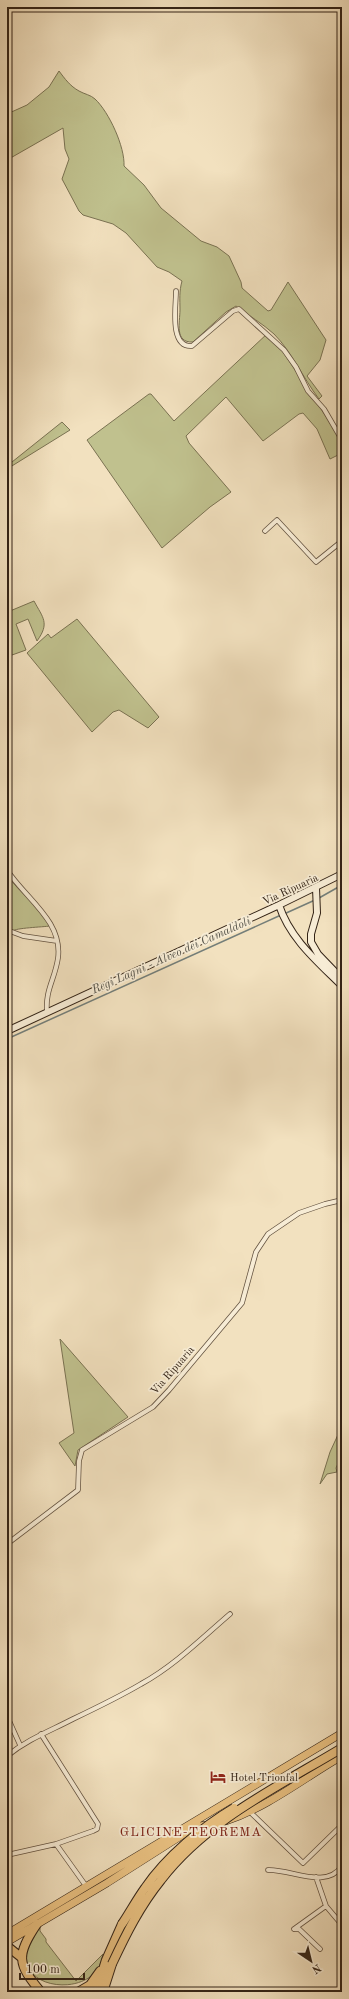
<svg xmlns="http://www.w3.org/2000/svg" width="349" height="1999" viewBox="0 0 349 1999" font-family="'Old Standard TT',serif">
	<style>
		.green { fill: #c0c18e; stroke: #7a7252 }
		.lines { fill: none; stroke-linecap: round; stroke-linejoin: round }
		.stream { stroke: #747e79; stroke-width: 1.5 }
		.street-casing { stroke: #635240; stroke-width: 5.5 }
		.secondary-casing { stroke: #332316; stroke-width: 8 }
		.primary-casing { stroke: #332316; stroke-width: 8 }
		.highway-casing { stroke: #332316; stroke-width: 10 }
		.street { stroke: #f7ecd5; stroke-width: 4 }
		.secondary { stroke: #f7ecd5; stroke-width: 6 }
		.primary { stroke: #e9c080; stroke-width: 7 }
		.highway { stroke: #e9c080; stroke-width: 8 }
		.highway-bridge-casing { stroke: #332316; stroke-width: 10; stroke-linecap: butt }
		.highway-bridge { stroke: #e9c080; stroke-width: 8 }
		.labels { text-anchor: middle; stroke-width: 3.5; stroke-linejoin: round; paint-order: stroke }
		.street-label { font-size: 11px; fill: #332316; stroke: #f7ecd5 }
		.poi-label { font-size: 11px; fill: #332316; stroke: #f7ecd5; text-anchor: start }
		.water-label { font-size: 12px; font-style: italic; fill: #535148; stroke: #f7ecd5 }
		.quarter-label { font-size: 13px; letter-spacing: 1px; fill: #7a1f14; stroke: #f7ecd5 }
	</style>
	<rect width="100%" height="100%" fill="#f2e1bf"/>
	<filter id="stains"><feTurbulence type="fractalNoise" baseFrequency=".005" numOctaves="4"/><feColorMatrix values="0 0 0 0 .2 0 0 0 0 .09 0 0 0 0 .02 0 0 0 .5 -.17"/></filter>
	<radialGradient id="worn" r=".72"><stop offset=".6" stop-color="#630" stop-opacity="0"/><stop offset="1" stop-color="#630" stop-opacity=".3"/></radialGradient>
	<path class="green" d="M59,71C65,79 70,86 79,91C84,94 91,95 95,99C109,112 125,147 124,166L144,185L161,208L201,241L217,247L229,256L241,282L242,288L268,311L271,310L288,282L326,340L320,360L307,376L322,396L319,399C303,378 292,352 274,334C263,324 248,315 236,306L226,312L193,342C174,343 180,322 180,310C180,299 179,292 182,281L169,272L157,267L126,233L113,224L83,215L79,211L62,179L69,159L65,149L63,128L7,160V114L27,105L49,87Z
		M268,333L275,340L337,433L342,442V453L330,459L317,429L303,413L299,414L263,441L226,397L186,436L189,443L231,492L210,507L162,548L87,440L149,394H151L174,421Z
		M62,422L70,430L7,469V466Z
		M34,601C43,618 50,623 37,641L28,619L16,624L26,650L12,655L7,647V604L10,611Z
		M77,619L159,717L148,728L119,710L113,712L92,732L27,653L48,634L51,638Z
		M7,875C19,893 41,906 50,926C43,927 15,928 13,931L7,928Z
		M60,1339L128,1417L78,1450L75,1466L59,1443L74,1433Z
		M342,1426V1455L336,1468L337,1472L327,1474L320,1484L330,1452Z
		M40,1927V1931L46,1939V1942L76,1981L103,1954C102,1959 100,1965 98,1969C77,1999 7,1985 31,1940C34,1935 36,1931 40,1927Z"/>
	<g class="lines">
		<path class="stream" d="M319,898L342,885
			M284,914L315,900
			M7,1039L281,915"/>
		<defs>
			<path id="street" d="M176,291C176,306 169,348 192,346L233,311L239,309L284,350L296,367L308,391L324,409L342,440
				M265,531L277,520L316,562L342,541
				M7,870C25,898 63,921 58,958C55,979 45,990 47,1012
				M7,930L23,936L57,941
				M7,1544L78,1490L79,1461L82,1450L153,1407L169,1390L242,1303L256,1252L268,1234L299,1213L325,1204L342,1200
				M7,1716L20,1745
				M41,1734L98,1824L97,1829L93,1831L56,1844
				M7,1756C28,1739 50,1731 73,1719C96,1708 119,1697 141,1684C174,1666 202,1638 230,1614
				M249,1811L303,1863L342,1825
				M7,1855L56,1844L86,1886
				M268,1870C291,1869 326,1890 342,1866
				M326,1906L342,1925
				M294,1929L326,1906L316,1877
				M294,1929H299L320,1949"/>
			<path id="secondary" d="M316,888L317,913L311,934V942L318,954L342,979
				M279,905C290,939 318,962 342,986
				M7,1031L279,905L342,874"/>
			<path id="primary" d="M226,1821C268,1807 304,1778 342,1756
				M7,1934L342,1733
				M7,1942L107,1883L195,1827L212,1824"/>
			<path id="highway" d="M37,1924C16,1955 17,1964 41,1992
				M7,1946L22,1958
				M78,1992L90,1985L100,1971
				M96,1992L106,1960L122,1924
				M103,1992L112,1964"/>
		</defs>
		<use href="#street" class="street-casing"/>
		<use href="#secondary" class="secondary-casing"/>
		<use href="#primary" class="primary-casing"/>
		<use href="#highway" class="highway-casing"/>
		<use href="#street" class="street"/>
		<use href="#secondary" class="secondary"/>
		<use href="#primary" class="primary"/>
		<use href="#highway" class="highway"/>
		<defs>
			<path id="highway-bridge" d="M122,1924C130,1912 137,1899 145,1888C166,1857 202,1827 234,1808
				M112,1964C126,1934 140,1906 161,1880C207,1820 279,1786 342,1748"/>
		</defs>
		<use href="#highway-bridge" class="highway-bridge-casing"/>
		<use href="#highway-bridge" class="highway-bridge"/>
	</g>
	<defs>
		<symbol id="hotel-bare" viewBox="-9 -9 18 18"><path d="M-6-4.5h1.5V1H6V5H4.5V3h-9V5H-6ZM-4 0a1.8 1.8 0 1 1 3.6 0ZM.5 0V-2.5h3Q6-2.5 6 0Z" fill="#8f2418" stroke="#f7ecd5" stroke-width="2.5" paint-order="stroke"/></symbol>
	</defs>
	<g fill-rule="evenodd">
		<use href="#hotel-bare" x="207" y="1766" width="22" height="22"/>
	</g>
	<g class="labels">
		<g class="street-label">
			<text transform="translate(290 889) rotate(-25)" y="4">Via Ripuaria</text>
			<text transform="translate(172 1370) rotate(-49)" y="4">Via Ripuaria</text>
		</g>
		<g class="poi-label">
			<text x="230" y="1781">Hotel Trionfal</text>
		</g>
		<g class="water-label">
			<text transform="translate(171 955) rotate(-24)" y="4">Regi Lagni - Alveo dei Camaldoli</text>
		</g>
		<g class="quarter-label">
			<text x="191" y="1836">GLICINE-TEOREMA</text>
		</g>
	</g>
	<rect width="349" height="1999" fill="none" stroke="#f2e1bf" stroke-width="24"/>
	<rect x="8" y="8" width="333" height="1983" fill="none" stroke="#332316" stroke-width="2"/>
	<rect x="12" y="12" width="325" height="1975" fill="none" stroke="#332316"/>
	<g transform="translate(311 1961) rotate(145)" stroke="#f7ecd5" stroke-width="3" paint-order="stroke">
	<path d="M0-3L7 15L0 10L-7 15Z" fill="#332316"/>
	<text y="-6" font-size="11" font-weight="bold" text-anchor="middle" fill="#332316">N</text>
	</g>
	<path d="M20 1973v6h64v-6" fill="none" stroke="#332316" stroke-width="2"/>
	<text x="26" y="1973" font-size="12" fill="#332316" stroke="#f7ecd5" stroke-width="3" paint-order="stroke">100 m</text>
	<rect width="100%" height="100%" filter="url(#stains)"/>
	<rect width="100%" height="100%" fill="url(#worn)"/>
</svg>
